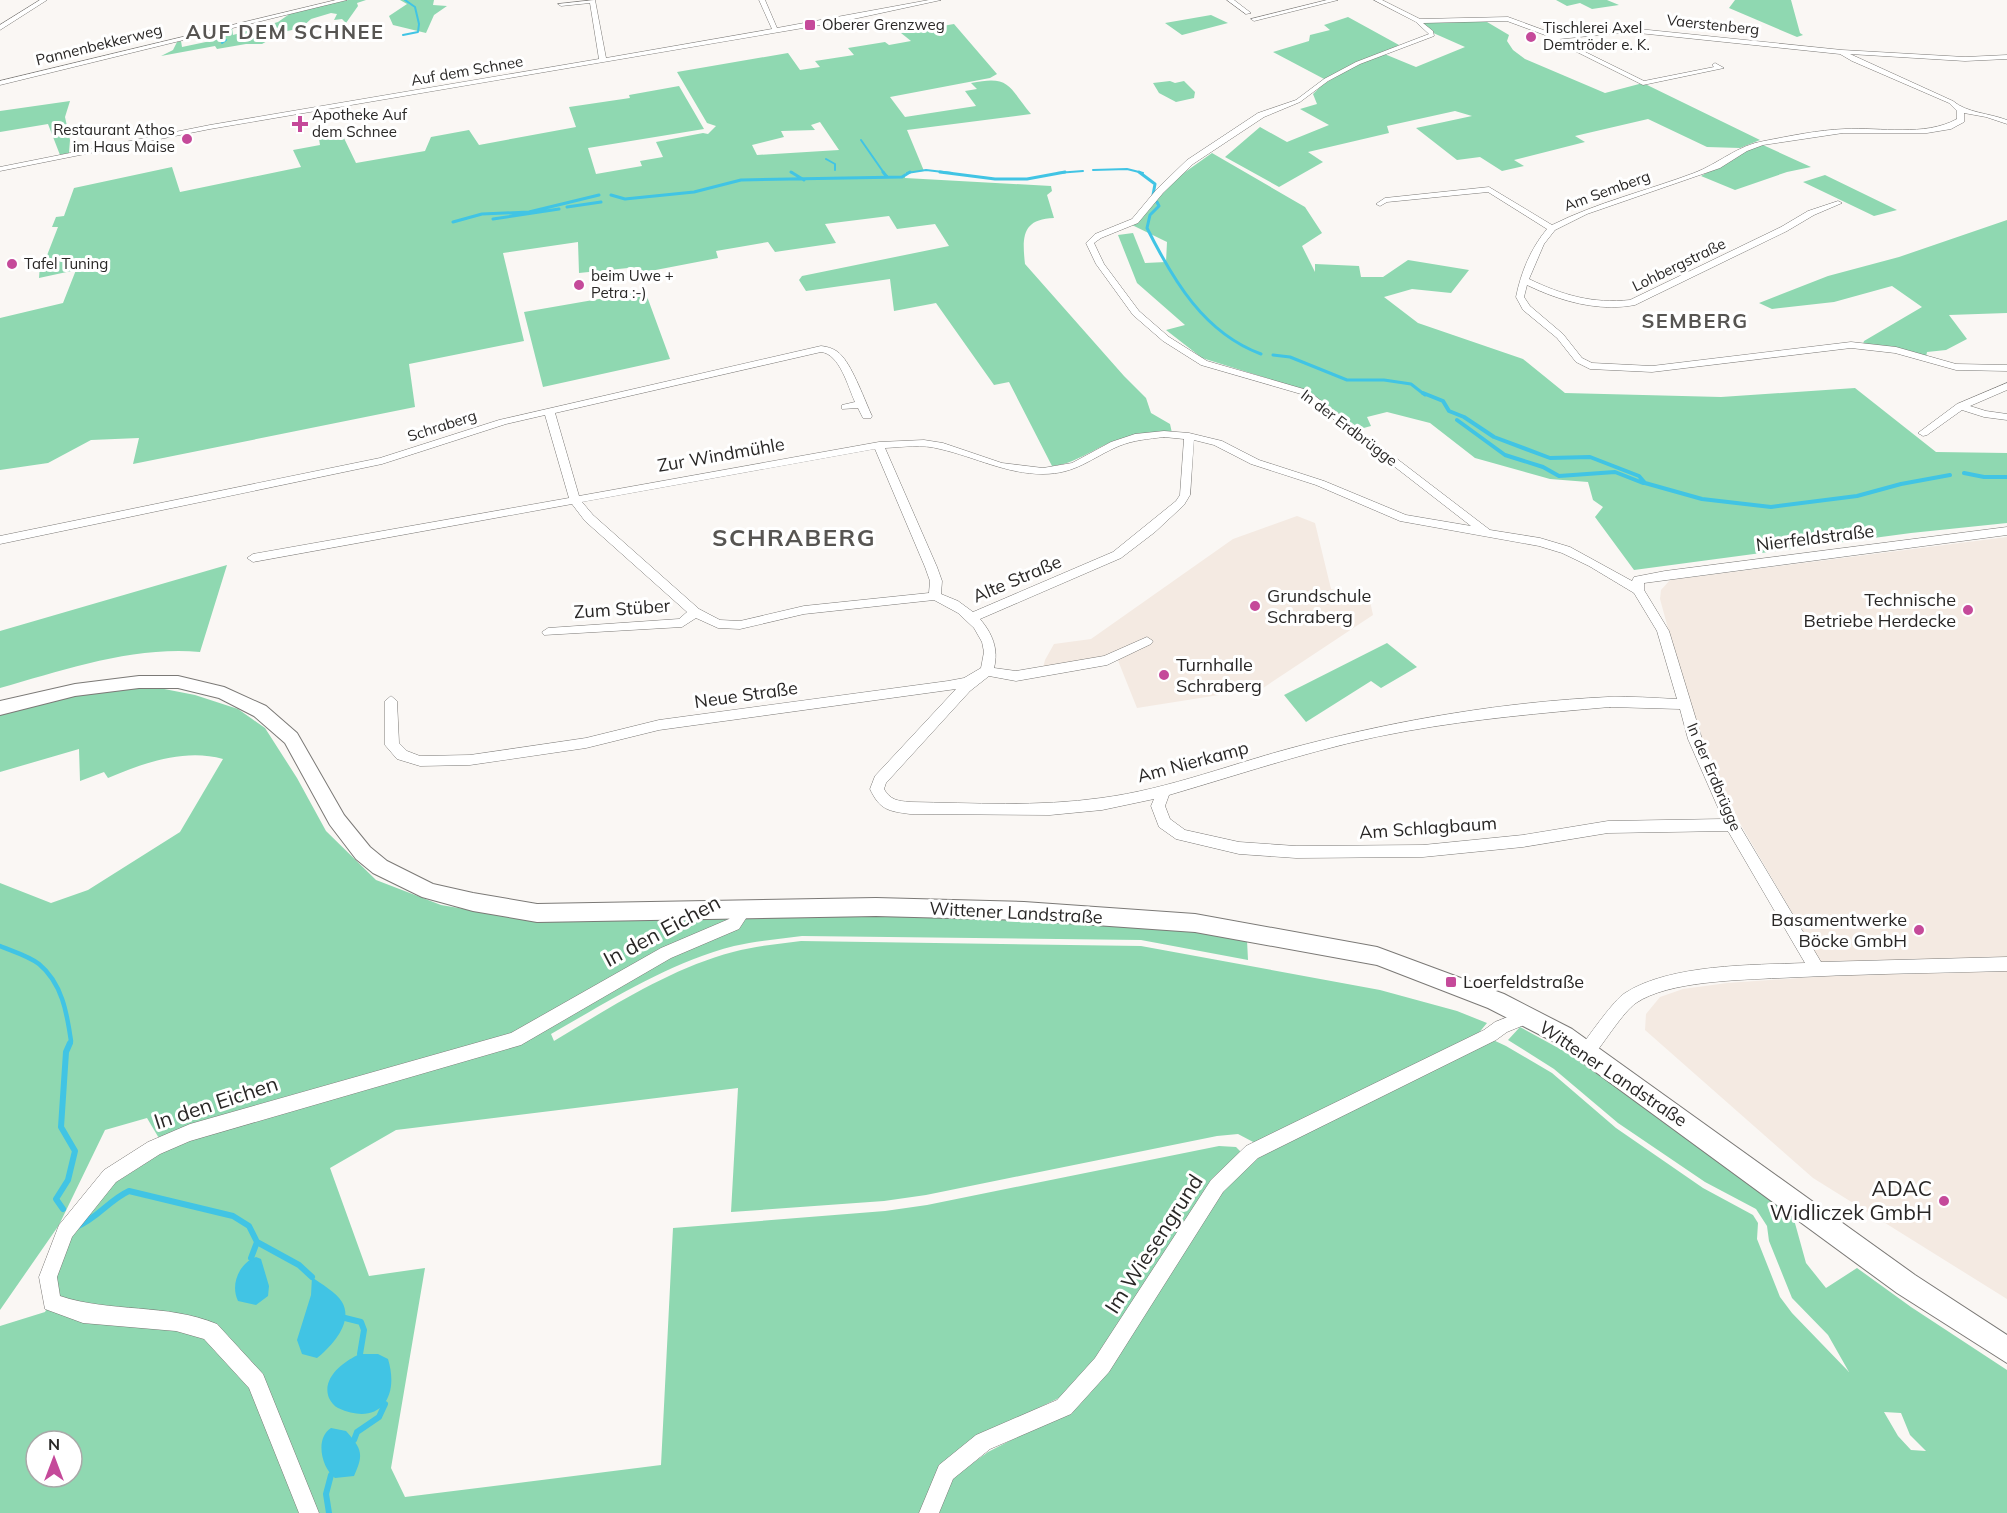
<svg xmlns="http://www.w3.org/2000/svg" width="2007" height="1513" viewBox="0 0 2007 1513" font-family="Mulish,sans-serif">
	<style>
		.built { fill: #f4eae2 }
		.green { fill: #8fd8b1; fill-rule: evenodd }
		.water { fill: #41c4e4 }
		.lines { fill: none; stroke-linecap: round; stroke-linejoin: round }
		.stream-far4 { stroke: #41c4e4; stroke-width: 2 }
		.stream-far3 { stroke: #41c4e4; stroke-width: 3 }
		.stream-far2 { stroke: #41c4e4; stroke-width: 4 }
		.stream-far1 { stroke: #41c4e4; stroke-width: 4.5 }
		.stream { stroke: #41c4e4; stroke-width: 6 }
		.street-casing { stroke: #7b7976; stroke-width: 1 }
		.secondary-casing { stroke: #7b7976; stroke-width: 2 }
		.street { fill: #fff; fill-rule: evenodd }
		.secondary { fill: #fff; fill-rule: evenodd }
		.poi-dot { fill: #c54a9a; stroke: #fff; stroke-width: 2 }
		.labels { text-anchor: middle; stroke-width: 6; stroke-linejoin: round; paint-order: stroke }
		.far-poi-label { font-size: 15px; fill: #292726; stroke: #fff; text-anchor: start }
		.far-street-label { font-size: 15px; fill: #292726; stroke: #fff }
		.street-label { font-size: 18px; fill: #292726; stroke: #fff }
		.poi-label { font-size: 18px; fill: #292726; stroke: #fff; text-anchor: start }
		.far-district-label { font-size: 20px; font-weight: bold; letter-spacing: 1.5px; fill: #575552; stroke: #fff }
		.near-street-label { font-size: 21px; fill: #292726; stroke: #fff }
		.near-poi-label { font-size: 21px; fill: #292726; stroke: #fff; text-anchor: end }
		.district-label { font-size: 24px; font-weight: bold; letter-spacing: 1.5px; fill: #575552; stroke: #fff }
	</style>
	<rect width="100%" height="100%" fill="#faf7f4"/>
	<path class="built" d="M1297,516L1315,523L1331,589L1369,597L1373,615L1263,688L1137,708L1117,658L1106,656L1043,668L1045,660L1054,644L1091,639L1233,539Z
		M2007,537V1299L1813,1178L1645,1030L1646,1014L1660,997L1683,989L1727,983L1829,976L1741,825L1709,760L1689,705L1660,599L1661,590L1670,580Z"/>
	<path class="green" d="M348,0H366L357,3L358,6L346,23L342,19L334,20L337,14L331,13L311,19L301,28L283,32L262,44H246L217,49L215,46L161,56L173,50L177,42L181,41L182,47L220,39L223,30L232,28L233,35L278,22L291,13Z
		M400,0H434L433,5L447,6L434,15L426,33L393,25L389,16L407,4Z
		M1556,0H1607L1619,5L1592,9L1580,3L1567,6Z
		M1735,0H1791L1800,33L1803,35L1797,37L1729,8Z
		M1211,15L1228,23L1182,35L1165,23Z
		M1348,17L1399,45L1382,53L1416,67L1465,47L1431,32L1419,23L1482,19L1509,35L1507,41L1513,50L1525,59L1605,93L1643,83L1760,140L1740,148L1707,147L1648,119L1575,136L1585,142L1514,160L1524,166L1502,171L1480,157L1457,160L1416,128L1472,116L1455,111L1387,126L1389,133L1308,152L1323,162L1279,187L1225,157L1260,127L1287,142L1329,125L1300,109L1317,104L1313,94L1322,85L1349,69L1326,80L1273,52L1309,41L1310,35L1330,30L1324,25Z
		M954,24L997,74L990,78L890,97L905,117L976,106L965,91L977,89L971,83C1010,75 1008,86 1031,114L907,130L924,171L905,173V178L1051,186L1052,191L1047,195L1054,218C1022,219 1022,237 1025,264L1124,376L1146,398L1151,413L1170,424L1172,433C1152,434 1133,434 1114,441C1093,449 1075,464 1052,466L1009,382L994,385L936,303L894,311L890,279L806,291L799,280L802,276L949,246L935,224L897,229L889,216L825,224L836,243L775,252L768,242L716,251L718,258L640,273L638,267L579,273L578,242L503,253L524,341L409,364L415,407L133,464L139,438L91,440L48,463L0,470V318L63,303L76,270L39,278L40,265L46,258L58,227H52L56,217L64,216L74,188L172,167L180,192L301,167L293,150L320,145L319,139L342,134L356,163L425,151L431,137L469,130L479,145L576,127L569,107L630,98L629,95L679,86L704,129L588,148L596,174L642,166L640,161L663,157L656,142L703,133L708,134L716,126L707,123L677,72L788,53L800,70L820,67L815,61L854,55L848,48L885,42L889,45L911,41L901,33ZM820,122L839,150L757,155L752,145L784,137L781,131L815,130L811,125Z
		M1170,81L1175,83L1184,81L1195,92L1194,98L1176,102L1159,93L1153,83Z
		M70,101L65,117L70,140L69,153L60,155L48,124L0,132V111Z
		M1763,145L1811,167L1787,172L1735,190L1701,176L1745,151Z
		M1212,153L1305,207L1322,233L1302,246L1315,272V264L1359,266L1361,277H1383L1408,260L1469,270L1451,293L1412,289L1384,297L1418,323L1523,359L1565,393L1721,397L1855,388L1936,452L2007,453V523L1911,533L1634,570L1595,517L1603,507L1593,500L1588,482L1550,479L1475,458L1430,423L1387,412L1367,417L1371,426L1360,429L1308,391L1202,358L1166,330L1185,325L1137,283L1118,235L1133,233L1145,263L1166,262L1167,242L1132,225L1181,175Z
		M1825,175L1897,210L1874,216L1803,182Z
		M2007,220V313L1949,315L1967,339L1946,350L1927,352L1926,357L1863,344L1864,341L1922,307L1892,286L1834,302L1772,309L1759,303L1828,276L1899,257Z
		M645,291L670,359L543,387L524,312Z
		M227,565L200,652C133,646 64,670 0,688V631Z
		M1387,643L1417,667L1381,688L1371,681L1306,722L1284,695Z
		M154,687L195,695L238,709L265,728L297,778L326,831L376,880L441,905L534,921L875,916L1023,918L1195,931L1247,940L1248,960L1141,940L802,936C779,939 757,941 734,946C668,963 609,1001 551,1034L554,1041C611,1007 669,969 733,952C756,946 778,944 801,941L1141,946L1380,990L1457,1011L1487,1023L1477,1035L1257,1144L1238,1134L1217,1136L926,1195L884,1201L731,1212L738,1088L396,1130L330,1168L369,1276L425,1268L391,1468L405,1497L661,1465L673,1228L885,1211L927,1205L1219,1146L1236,1147L1242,1153L1098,1360L1061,1397L980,1436L923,1513H0V1326L45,1312L56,1291L53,1277L72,1226L113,1184L166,1150L147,1118L105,1130L59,1225L0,1310V883L51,903L88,890L180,832L223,759C185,748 143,763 108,778L104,772L80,781L79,749L0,772V714L93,691ZM36,1441H72V1477H36Z
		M1520,1027L1604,1073L1793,1216L1806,1263L1826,1288L1857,1268L1911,1307L2007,1370V1513H938L952,1478L988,1452L1066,1412L1221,1190L1256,1155L1491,1039L1506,1046L1552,1073L1616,1128L1703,1188L1753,1215L1758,1223L1757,1239L1780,1297L1792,1313L1849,1372L1828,1335L1792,1298L1769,1241L1767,1226L1756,1209L1705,1182L1618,1123L1554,1069L1508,1040ZM1884,1412L1901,1413L1910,1435L1926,1451L1911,1450L1898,1436Z"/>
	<path class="water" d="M256,1257L261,1259L269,1286L268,1296L256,1305L238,1301C230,1285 239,1263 256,1257Z
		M312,1277C321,1284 336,1292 342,1302C354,1322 332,1346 317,1358L302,1354L297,1340L311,1295Z
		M360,1354H378L388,1359C400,1398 379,1427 338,1408C334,1406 331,1402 329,1398C321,1378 344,1361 360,1354Z
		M331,1428L346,1431C362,1449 364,1454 354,1476L335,1478C321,1467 315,1438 331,1428Z"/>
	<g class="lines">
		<path class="stream-far4" d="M403,35L418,32L419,24L415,7L405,0
			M222,43L226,40
			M861,140L884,173
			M826,159L835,164V170
			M1093,170L1127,169L1143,173
			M791,172L793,173
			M907,173L926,170L952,173
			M1057,173L1083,171"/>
		<path class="stream-far3" d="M791,172L804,180
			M883,172L887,177
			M940,172L995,179H1027L1065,172
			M1139,172L1155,184L1153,195
			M611,195L625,199L694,192L741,180L902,177L910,172
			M1157,202L1159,206L1150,215L1147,228C1173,280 1204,333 1261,354
			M567,207L601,202
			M493,219L559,209
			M453,222L482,214L529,212L599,195
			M1273,355L1290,357L1347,380H1384L1411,384L1425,395"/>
		<path class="stream-far2" d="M1423,393L1443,401L1449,411L1464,417L1494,437L1550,458L1590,457L1639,476L1645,483L1702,499L1771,507L1857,496L1901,484L1950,475
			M1457,420L1505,455L1543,467L1559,476L1615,472L1643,483
			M1964,473L1984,477H2007"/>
		<path class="stream-far1" d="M0,946C12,951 29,956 39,964C62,983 67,1013 71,1041L69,1045"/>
		<path class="stream" d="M63,1209L56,1199L68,1180L75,1151L61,1127L66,1052L70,1043
			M76,1227C97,1219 109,1200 129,1191L233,1216L249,1226L257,1242L299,1265L312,1277
			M251,1258L257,1242
			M345,1318L361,1322L364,1330L360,1354
			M354,1440L357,1432L379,1417L385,1404
			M329,1513L326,1494L331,1475"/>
		<defs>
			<path id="street" d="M40,0H47L0,30V25Z
				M336,0H347L0,85V81Z
				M595,0L606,58L772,29L759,0H765L777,28L929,0H941L844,21L210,129L0,171V167L210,125L599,59L590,3L561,6L558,4Z
				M1227,0H1234L1251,13L1246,14Z
				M1327,0H1338L1254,21L1251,19Z
				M1374,0H1382L1420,19L1508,17L1557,35L1629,28L1842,50L1965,57L2007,55V59L1965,61L1850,54L1953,101C1967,113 1989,113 2007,120V124L1986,117L1964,113V122L1951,129L1927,133H1843L1763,145L1747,151L1720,168L1587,214L1555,230L1544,244L1529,279C1562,295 1593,304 1630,300L1781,227L1808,211L1838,201L1842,203L1814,215L1787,231L1635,305C1598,312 1560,301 1527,285L1524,297L1530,306L1563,334L1582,358L1592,363L1652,366L1851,342L1896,347L1956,364L2007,365V371L1956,370L1895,353L1851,348L1652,372L1590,369L1576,362L1557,338L1523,310L1516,297C1521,272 1531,248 1547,229L1488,192L1387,202L1380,206L1376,204L1385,198L1489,187L1552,225C1598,202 1646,191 1694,173C1718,164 1738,145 1764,141C1790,136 1818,130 1845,129C1881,127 1924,137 1957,119V111L1949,103L1852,61L1840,54L1629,32L1559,39L1644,81L1714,67L1712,65L1715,63L1724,68L1643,85L1553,40V38L1507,21L1423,23L1433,31L1434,36L1360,64L1328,81L1300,102L1264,117L1193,164L1163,193L1138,223L1101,238L1094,243L1104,264L1139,311L1169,337L1207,361L1307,390L1490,530L1540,538L1570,547L1632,581L1634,577L1665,571L2007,527V535L1644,583V590L1669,631L1702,739L1738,823L1821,962L2007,957V971C1931,973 1855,974 1779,978C1740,980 1668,981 1636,1003C1623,1012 1604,1043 1593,1056L1587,1059L1581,1056L1579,1051L1581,1046C1592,1032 1613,1001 1625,993C1670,964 1753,965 1805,963L1728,831L1608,833L1523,847L1423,857L1296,858L1239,854L1176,839L1159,827L1151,806L1154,799L1102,810L1050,815L910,814C888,811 880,810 870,789L875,776L956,689L659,730L586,748L470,765L420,766L397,759L385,745V701L391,696L397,701L399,743L407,751L420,756L470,755L586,738L659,720L948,681L964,678L981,668L984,652L982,642L974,628L958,613L934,600L804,614L740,629L718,628L696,618L682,627L544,635L542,632L548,628L679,619L687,612L585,521L572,504L253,562L247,558L253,554L569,498L545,415L506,424L382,464L0,544V536L380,458L499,420L821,346C829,347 836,349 842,356C853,368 865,401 872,416L871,418H863L858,408L842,409V405L855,402C848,387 840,354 821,352L555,413L579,496L879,442L924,440L943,443L1002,463L1043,468L1072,463L1111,442L1135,434L1164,431L1189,433L1222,441L1259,460L1324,481L1406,515L1471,526L1301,394L1201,365L1163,341L1133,315L1096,264L1086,243L1095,234L1132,219L1157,189L1187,160L1258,113L1296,100L1324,79L1356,62L1429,34L1416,22ZM1164,437L1184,439L1180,495L1176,501L1113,552L973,612L958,601L941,594L942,581L937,567L885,448C904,447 922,444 940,449C975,457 1006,474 1043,474C1076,474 1091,458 1119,446C1134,440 1148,439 1164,437ZM1194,440L1214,445L1251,464L1316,485L1400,521L1539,546L1562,553L1589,566L1634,593L1657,631L1677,699C1654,698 1631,696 1608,697C1505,702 1403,719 1303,745C1236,762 1170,789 1101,798C1038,807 973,803 910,802C898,801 890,800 884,789L886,783L970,691L989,676L1016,681L1107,665L1151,644L1153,641L1147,637L1104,656L1016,671L994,668C999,649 992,633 980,619L1121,558L1155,532L1184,505L1190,495ZM875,449L925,567L930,581L929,593L804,606L740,621L720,620L699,609L593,515L582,502ZM1610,707L1680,709L1688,739L1723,819L1608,821L1523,835L1423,845L1296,846L1239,842L1185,830L1170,819L1165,806L1169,795C1248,772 1326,745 1407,731C1474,719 1542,713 1610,707Z
				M2007,383V390L1970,406L1986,411L2007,414V420L1984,417L1962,410L1927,435L1923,436L1918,433L1957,404Z
				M744,903L749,904L752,909L739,929L671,958L521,1045L190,1141L160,1154L116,1182L72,1237L57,1277L60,1296C111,1313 166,1303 217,1324L263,1374L319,1513H299L249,1388L204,1339L176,1331L83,1323L45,1309L39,1277L59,1225L104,1170L148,1142L190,1124L511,1033L661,948L729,919L739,904Z
				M1528,1009L1534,1011L1536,1016L1534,1021L1507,1032L1496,1040L1258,1158L1223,1192L1109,1372L1071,1414L990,1449L953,1479L939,1513H919L939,1465L976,1435L1057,1400L1095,1358L1211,1180L1246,1146L1484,1030L1495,1022Z"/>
			<path id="secondary" d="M139,676H178L224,687L266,706L297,733L344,815L370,847L387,861L433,884L473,893L537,904L876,898L1024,902L1195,914L1377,947L1504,994L1572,1029L1915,1275L2007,1335V1363L1897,1293L1556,1043L1488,1008L1377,965L1195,932L1024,920L876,916L537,922L473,911L422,897L373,873L356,859L330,825L285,743L254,716L219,698L178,688H139L75,696L0,715V701L75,684Z"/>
		</defs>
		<use href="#street" class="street-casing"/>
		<use href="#secondary" class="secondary-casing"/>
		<use href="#street" class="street"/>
		<use href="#secondary" class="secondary"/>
	</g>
	<g class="poi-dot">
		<rect x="804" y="19" width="12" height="12" rx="3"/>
		<circle cx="1531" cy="37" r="6"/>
		<path d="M297 115h6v6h6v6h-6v6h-6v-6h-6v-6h6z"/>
		<circle cx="187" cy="139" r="6"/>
		<circle cx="12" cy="264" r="6"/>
		<circle cx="579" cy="285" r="6"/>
		<circle cx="1255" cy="606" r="6"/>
		<circle cx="1968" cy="610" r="6"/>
		<circle cx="1164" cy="675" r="6"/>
		<circle cx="1919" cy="930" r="6"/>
		<rect x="1445" y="976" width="12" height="12" rx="3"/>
		<circle cx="1944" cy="1201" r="6"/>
	</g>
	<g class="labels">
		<g class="far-poi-label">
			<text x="822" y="30">Oberer Grenzweg</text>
			<text x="1543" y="33">Tischlerei Axel<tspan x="1543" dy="17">Demtröder e. K.</tspan></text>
			<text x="312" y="120">Apotheke Auf<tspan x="312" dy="17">dem Schnee</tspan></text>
			<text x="175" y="135" text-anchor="end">Restaurant Athos<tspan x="175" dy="17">im Haus Maise</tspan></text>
			<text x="24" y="269">Tafel Tuning</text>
			<text x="591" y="281">beim Uwe +<tspan x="591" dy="17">Petra :-)</tspan></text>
		</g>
		<g class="far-street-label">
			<text transform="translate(1713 25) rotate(6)" y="5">Vaerstenberg</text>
			<text transform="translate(99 45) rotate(-14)" y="5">Pannenbekkerweg</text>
			<text transform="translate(467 71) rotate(-10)" y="5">Auf dem Schnee</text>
			<text transform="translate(1607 191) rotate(-20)" y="5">Am Semberg</text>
			<text transform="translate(1679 265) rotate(-26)" y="5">Lohbergstraße</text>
			<text transform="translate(442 426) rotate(-18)" y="5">Schraberg</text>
			<text transform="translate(1349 428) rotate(37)" y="5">In der Erdbrügge</text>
			<text transform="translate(1714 777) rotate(67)" y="5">In der Erdbrügge</text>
		</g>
		<g class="street-label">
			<text transform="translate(721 455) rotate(-10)" y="6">Zur Windmühle</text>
			<text transform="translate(1815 538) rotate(-7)" y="6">Nierfeldstraße</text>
			<text transform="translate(1017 579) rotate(-23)" y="6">Alte Straße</text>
			<text transform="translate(622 609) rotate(-4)" y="6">Zum Stüber</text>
			<text transform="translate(746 695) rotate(-8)" y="6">Neue Straße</text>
			<text transform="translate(1193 762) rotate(-15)" y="6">Am Nierkamp</text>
			<text transform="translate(1428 828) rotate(-4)" y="6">Am Schlagbaum</text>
			<text transform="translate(1016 913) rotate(3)" y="6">Wittener Landstraße</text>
			<text transform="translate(1613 1074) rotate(34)" y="6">Wittener Landstraße</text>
		</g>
		<g class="poi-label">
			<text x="1267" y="602">Grundschule<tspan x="1267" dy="21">Schraberg</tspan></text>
			<text x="1956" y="606" text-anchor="end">Technische<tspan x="1956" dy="21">Betriebe Herdecke</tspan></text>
			<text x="1176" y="671">Turnhalle<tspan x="1176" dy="21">Schraberg</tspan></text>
			<text x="1907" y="926" text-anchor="end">Basamentwerke<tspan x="1907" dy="21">Böcke GmbH</tspan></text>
			<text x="1463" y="988">Loerfeldstraße</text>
		</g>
		<g class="far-district-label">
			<text x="285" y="39">AUF DEM SCHNEE</text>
			<text x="1695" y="328">SEMBERG</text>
		</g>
		<g class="near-street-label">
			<text transform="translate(662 931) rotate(-28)" y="7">In den Eichen</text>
			<text transform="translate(216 1103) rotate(-18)" y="7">In den Eichen</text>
			<text transform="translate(1154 1244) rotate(-57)" y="7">Im Wiesengrund</text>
		</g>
		<g class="near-poi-label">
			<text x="1932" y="1196">ADAC<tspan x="1932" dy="24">Widliczek GmbH</tspan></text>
		</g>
		<g class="district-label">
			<text x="794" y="546">SCHRABERG</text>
		</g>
	</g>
	<g transform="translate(54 1459)"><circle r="28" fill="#ffffff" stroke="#a9a9a8" stroke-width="1.5"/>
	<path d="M0-4.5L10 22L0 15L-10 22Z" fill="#c54a9a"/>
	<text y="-9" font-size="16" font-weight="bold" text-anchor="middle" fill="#292726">N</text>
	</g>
</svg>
